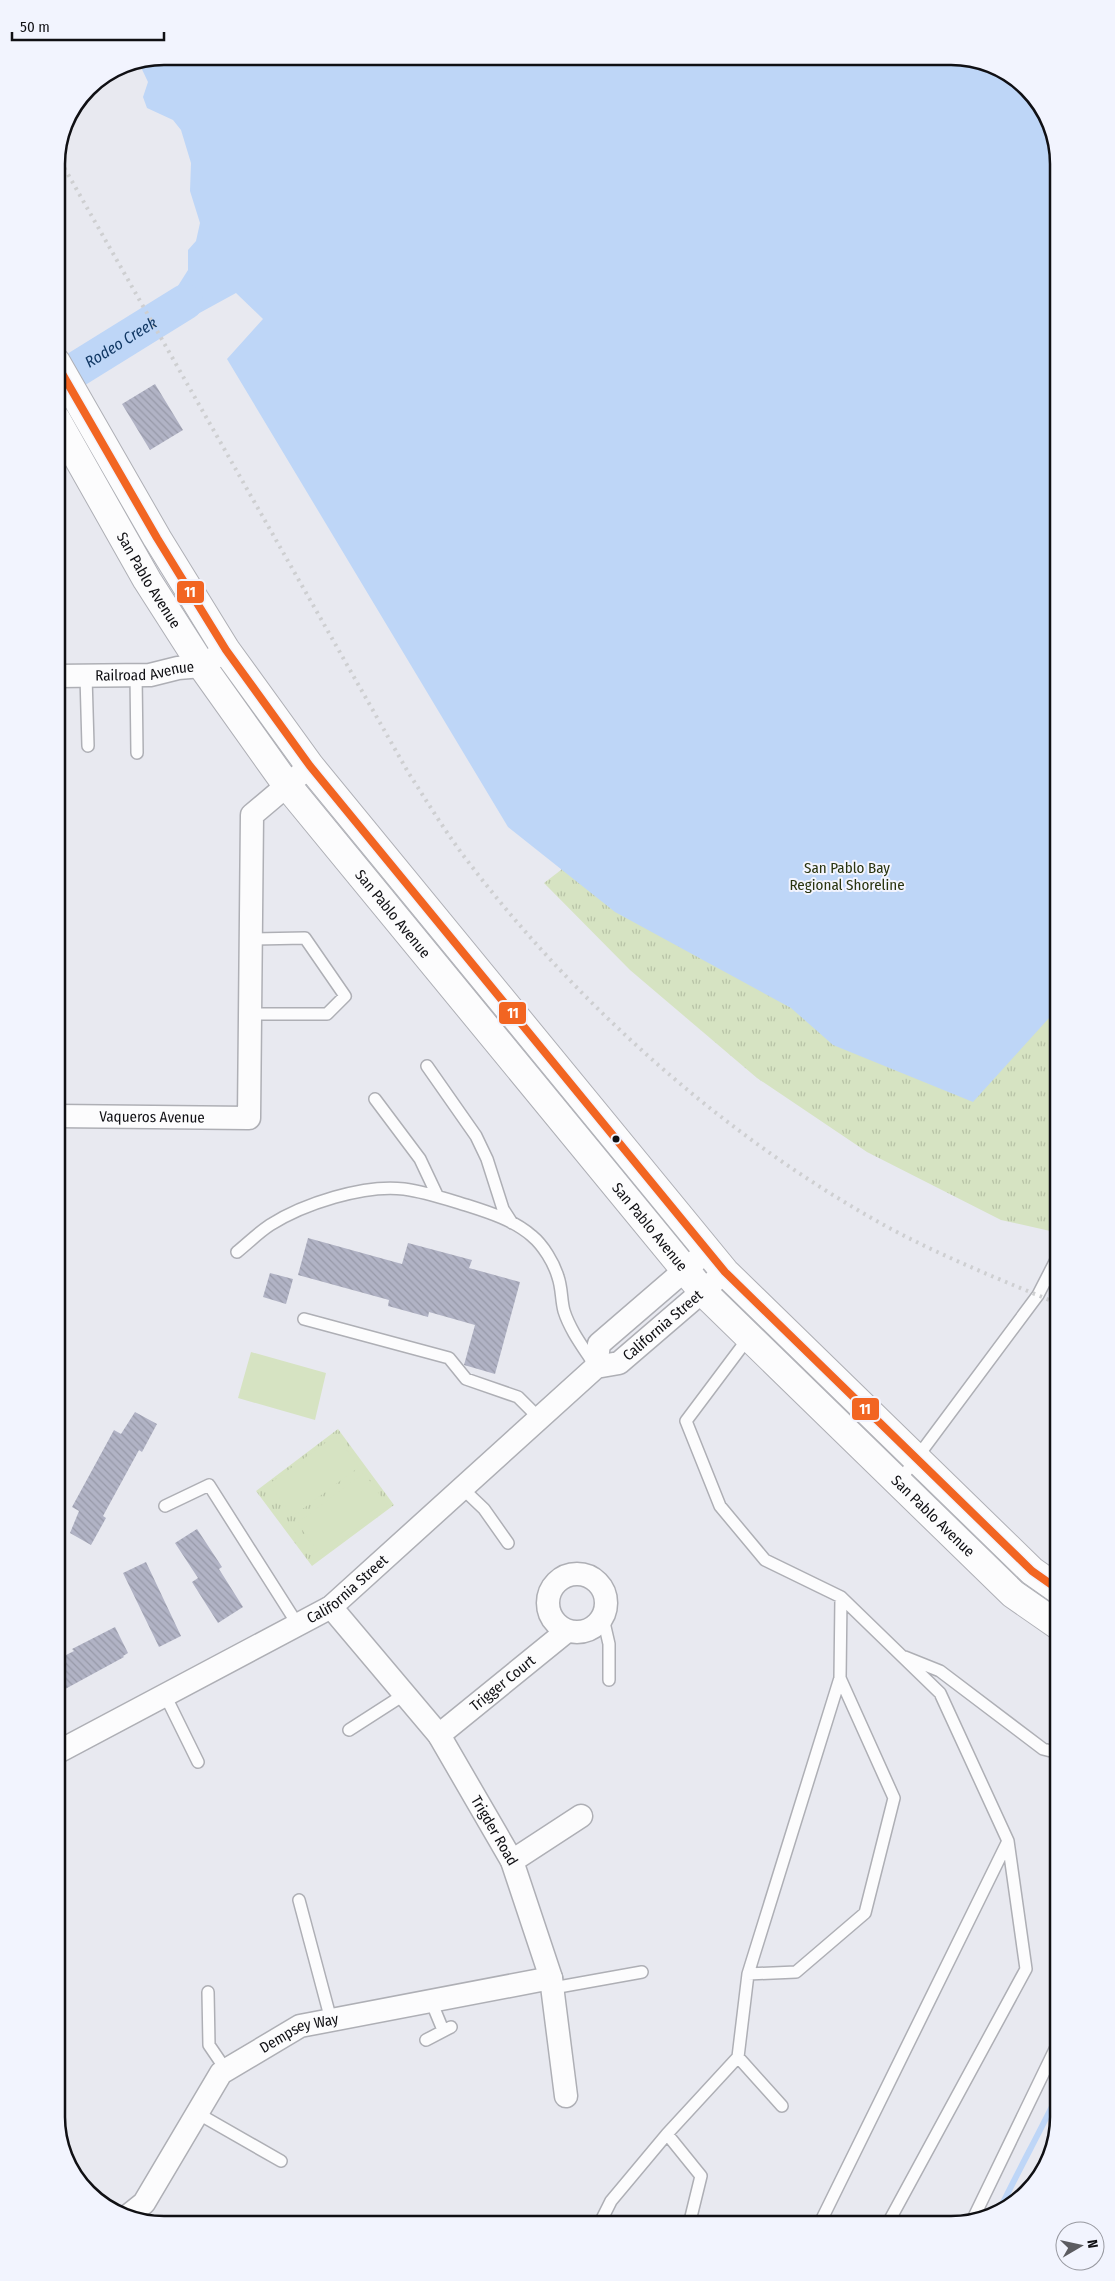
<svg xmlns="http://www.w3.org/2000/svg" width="1115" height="2281" viewBox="0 0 1115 2281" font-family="'Fira Sans Condensed',sans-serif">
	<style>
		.park { fill: url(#park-tufts) }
		.pitch { fill: #d6e3c2 }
		.water { fill: #bed6f7 }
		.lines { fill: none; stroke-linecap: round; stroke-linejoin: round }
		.stream { stroke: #bed6f7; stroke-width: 6 }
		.river { stroke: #bed6f7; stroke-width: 36 }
		.building { fill: url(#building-back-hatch) }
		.service-casing { stroke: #aeafb5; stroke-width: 14 }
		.minor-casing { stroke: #aeafb5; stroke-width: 25 }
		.secondary-casing { stroke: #aeafb5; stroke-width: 30 }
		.service { stroke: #fcfcfd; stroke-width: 11 }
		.minor { stroke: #fcfcfd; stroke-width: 22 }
		.secondary { stroke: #fcfcfd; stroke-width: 28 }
		.rail { stroke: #cecfd1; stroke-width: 4; stroke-dasharray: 2.5 5; stroke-linecap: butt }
		.bus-1-casing { stroke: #f2f4fe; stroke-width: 11 }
		.bus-1 { stroke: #f26522; stroke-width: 8 }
		.bus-dot { fill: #101014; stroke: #f2f4fe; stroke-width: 2 }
		.labels { text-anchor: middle; stroke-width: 4; stroke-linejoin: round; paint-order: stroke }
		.street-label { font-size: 15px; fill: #101014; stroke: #f2f4fe }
		.park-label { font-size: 15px; fill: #29340f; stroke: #f2f4fe }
		.water-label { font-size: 16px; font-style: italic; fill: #113864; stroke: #f2f4fe }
		.rim { fill: none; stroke: #101014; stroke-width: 2.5 }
		.line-badge { stroke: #f2f4fe; stroke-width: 2 }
		.badge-label { font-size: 14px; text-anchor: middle; font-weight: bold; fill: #fff }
	</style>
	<defs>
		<pattern id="park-tufts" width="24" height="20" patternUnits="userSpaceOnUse" patternTransform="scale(1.25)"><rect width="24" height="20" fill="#d6e3c2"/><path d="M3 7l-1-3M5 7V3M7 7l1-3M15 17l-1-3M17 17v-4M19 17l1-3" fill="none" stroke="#b7c2a6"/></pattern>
		<pattern id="building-back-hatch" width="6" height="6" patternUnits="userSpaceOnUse" patternTransform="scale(1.25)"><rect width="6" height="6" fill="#b1b3c5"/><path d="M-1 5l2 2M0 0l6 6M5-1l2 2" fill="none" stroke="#9799a8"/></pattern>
	</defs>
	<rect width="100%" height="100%" fill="#e8e9f0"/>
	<path class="park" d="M959,57L1017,78L1051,123L1059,164V1233L1001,1220L867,1152L757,1078L630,970L544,883L561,870Z
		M338,1429L394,1505L312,1566L256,1491Z"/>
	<path class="pitch" d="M251,1352L326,1373L315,1420L238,1398Z
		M336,1435L359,1467L293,1516L269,1484Z
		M364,1473L388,1506L321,1555L297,1523Z"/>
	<path class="water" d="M164,56L959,57L1017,78L1051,123L1059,164V1007L973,1102L833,1045L791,1008L615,912L508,827L227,359L263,319L236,293L194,316L176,289L188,270V250L196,241L200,223L190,191L191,163L181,130L173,120L147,108L143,97L148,82L138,61Z"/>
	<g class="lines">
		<path class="stream" d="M999,2211C1018,2171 1040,2132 1059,2092"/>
		<path class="river" id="s1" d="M56,382L185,302"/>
	</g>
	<path class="building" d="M155,384L183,430L150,450L122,404Z
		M308,1238L402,1264L408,1243L472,1260L469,1268L520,1282L495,1374L464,1365L475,1325L429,1312L428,1317L388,1306L389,1300L298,1275Z
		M270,1273L293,1279L286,1304L263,1297Z
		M135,1412L157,1424L142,1452L139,1450L103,1516L106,1518L91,1545L70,1533L79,1511L72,1507L114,1430L121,1434Z
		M197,1529L222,1567L219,1569L243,1607L218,1623L192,1582L198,1578L175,1543Z
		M146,1562L181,1636L159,1647L123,1573Z
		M115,1627L128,1653L123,1656L124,1657L56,1694V1660L74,1651L72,1649Z"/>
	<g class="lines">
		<defs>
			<path id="service" d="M136,675L137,753
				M86,676L88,746
				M250,1014H327L345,996L305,938L251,939
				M427,1066L476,1136L487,1159L503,1209L512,1223
				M375,1099L420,1159L437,1195
				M237,1252C248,1243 258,1233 270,1225C303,1204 364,1184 404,1189C426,1192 446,1199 466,1205C488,1212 514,1220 532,1236C543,1245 554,1263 558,1277C562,1288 561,1300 564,1311C570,1330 583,1347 594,1364
				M304,1319L449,1358L466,1379L518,1397L539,1418
				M749,1337L686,1421L720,1506L765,1560L841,1597L940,1693L1008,1841L1026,1969L887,2225
				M898,1483L1038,1295L1059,1254
				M462,1488L484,1509L508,1543
				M165,1506L209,1485L298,1625
				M603,1618L609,1644V1680
				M905,1657L940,1671L1043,1749L1059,1753
				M165,1695L198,1762
				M349,1730L405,1694
				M299,1900L331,2020
				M748,1974L796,1972L865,1913L894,1798L840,1678
				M553,1988L642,1972
				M208,1992L209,2045L226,2070
				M431,2001L443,2030
				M426,2040L451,2027
				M782,2106L738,2057L748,1974L840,1678L841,1597
				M197,2113L281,2161
				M667,2134L701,2176L689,2225
				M972,2221L1059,2041
				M599,2225L611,2201L667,2134L738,2057
				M819,2225L1008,1841"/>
			<g id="minor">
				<path id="s2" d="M56,676L150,675L178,668L202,666L226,650"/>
				<path id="s3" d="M56,1116L249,1118L252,815L310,766"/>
				<path d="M596,1367L599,1344L707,1251"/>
				<circle cx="577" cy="1603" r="29"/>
				<path id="s4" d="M331,1607L439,1735L512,1861L551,1978L566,2096"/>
				<path id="s5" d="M439,1735L567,1631"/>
				<path id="s6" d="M56,1753L331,1607L596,1367L619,1363L725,1272"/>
				<path d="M512,1861L581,1816"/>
				<path id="s7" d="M129,2215L144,2203L221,2073L300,2026L551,1978"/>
			</g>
			<g id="secondary">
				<path d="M56,362L157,538L226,650L310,766L725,1272L1032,1571L1059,1590"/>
				<path id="s8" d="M56,419L147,580L202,666L286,784L686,1271L703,1292L1013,1594L1059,1626"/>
			</g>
		</defs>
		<use href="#service" class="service-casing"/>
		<use href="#minor" class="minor-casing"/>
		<use href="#secondary" class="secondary-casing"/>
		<use href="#service" class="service"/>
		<use href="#minor" class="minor"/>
		<use href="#secondary" class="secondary"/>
		<path class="rail" d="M57,155L408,772C426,800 443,828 463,855C571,998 712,1126 868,1216C928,1251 994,1277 1059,1304"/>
		<defs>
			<path id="bus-1" d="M56,363L157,538L226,650L310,766L725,1272L1032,1571L1059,1590"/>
		</defs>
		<use href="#bus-1" class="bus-1-casing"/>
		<use href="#bus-1" class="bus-1"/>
	</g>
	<circle class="bus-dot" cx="616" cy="1139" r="4.5"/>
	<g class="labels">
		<g class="street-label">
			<text dy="5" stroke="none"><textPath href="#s8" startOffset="186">San Pablo Avenue</textPath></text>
			<text dy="5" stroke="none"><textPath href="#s2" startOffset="89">Railroad Avenue</textPath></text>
			<text dy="5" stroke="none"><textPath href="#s8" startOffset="600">San Pablo Avenue</textPath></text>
			<text dy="5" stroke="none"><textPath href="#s3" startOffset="96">Vaqueros Avenue</textPath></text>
			<text dy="5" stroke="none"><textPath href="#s8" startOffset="1005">San Pablo Avenue</textPath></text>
			<text dy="5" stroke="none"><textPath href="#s6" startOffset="750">California Street</textPath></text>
			<text dy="5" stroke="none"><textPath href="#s8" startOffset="1410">San Pablo Avenue</textPath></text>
			<text dy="5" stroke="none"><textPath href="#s6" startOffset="335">California Street</textPath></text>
			<text dy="5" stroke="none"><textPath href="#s5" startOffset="82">Trigger Court</textPath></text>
			<text dy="5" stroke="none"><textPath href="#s4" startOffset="278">Trigder Road</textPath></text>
			<text dy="5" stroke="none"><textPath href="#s7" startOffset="259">Dempsey Way</textPath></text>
		</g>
		<g class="park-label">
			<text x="847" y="873">San Pablo Bay<tspan x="847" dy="17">Regional Shoreline</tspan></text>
		</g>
		<g class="water-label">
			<text dy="6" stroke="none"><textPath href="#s1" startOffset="76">Rodeo Creek</textPath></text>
		</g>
	</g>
	<path d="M0 0H1115V2281H0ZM164 65H951A99 99 0 0 1 1050 164V2117A99 99 0 0 1 951 2216H164A99 99 0 0 1 65 2117V164A99 99 0 0 1 164 65Z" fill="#f2f4fe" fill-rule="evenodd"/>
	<path class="rim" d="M164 65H951A99 99 0 0 1 1050 164V2117A99 99 0 0 1 951 2216H164A99 99 0 0 1 65 2117V164A99 99 0 0 1 164 65Z"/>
	<g class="line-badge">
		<rect x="176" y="580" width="29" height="24" rx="5" fill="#f26522"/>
		<rect x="498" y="1001" width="29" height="24" rx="5" fill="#f26522"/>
		<rect x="851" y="1397" width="29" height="24" rx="5" fill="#f26522"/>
	</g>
	<g class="badge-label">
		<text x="190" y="597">11</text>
		<text x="513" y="1018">11</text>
		<text x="865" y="1414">11</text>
	</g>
	<g transform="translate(1080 2246) rotate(81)"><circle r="24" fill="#f2f4fe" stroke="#9899a0"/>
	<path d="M0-4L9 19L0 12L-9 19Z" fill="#5c5c61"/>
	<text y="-8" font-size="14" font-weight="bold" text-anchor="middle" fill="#101014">N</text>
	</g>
	<path d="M12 32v8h152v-8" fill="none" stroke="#101014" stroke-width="2.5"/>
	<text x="20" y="32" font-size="15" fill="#101014" stroke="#f2f4fe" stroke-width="4" paint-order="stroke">50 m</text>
</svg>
